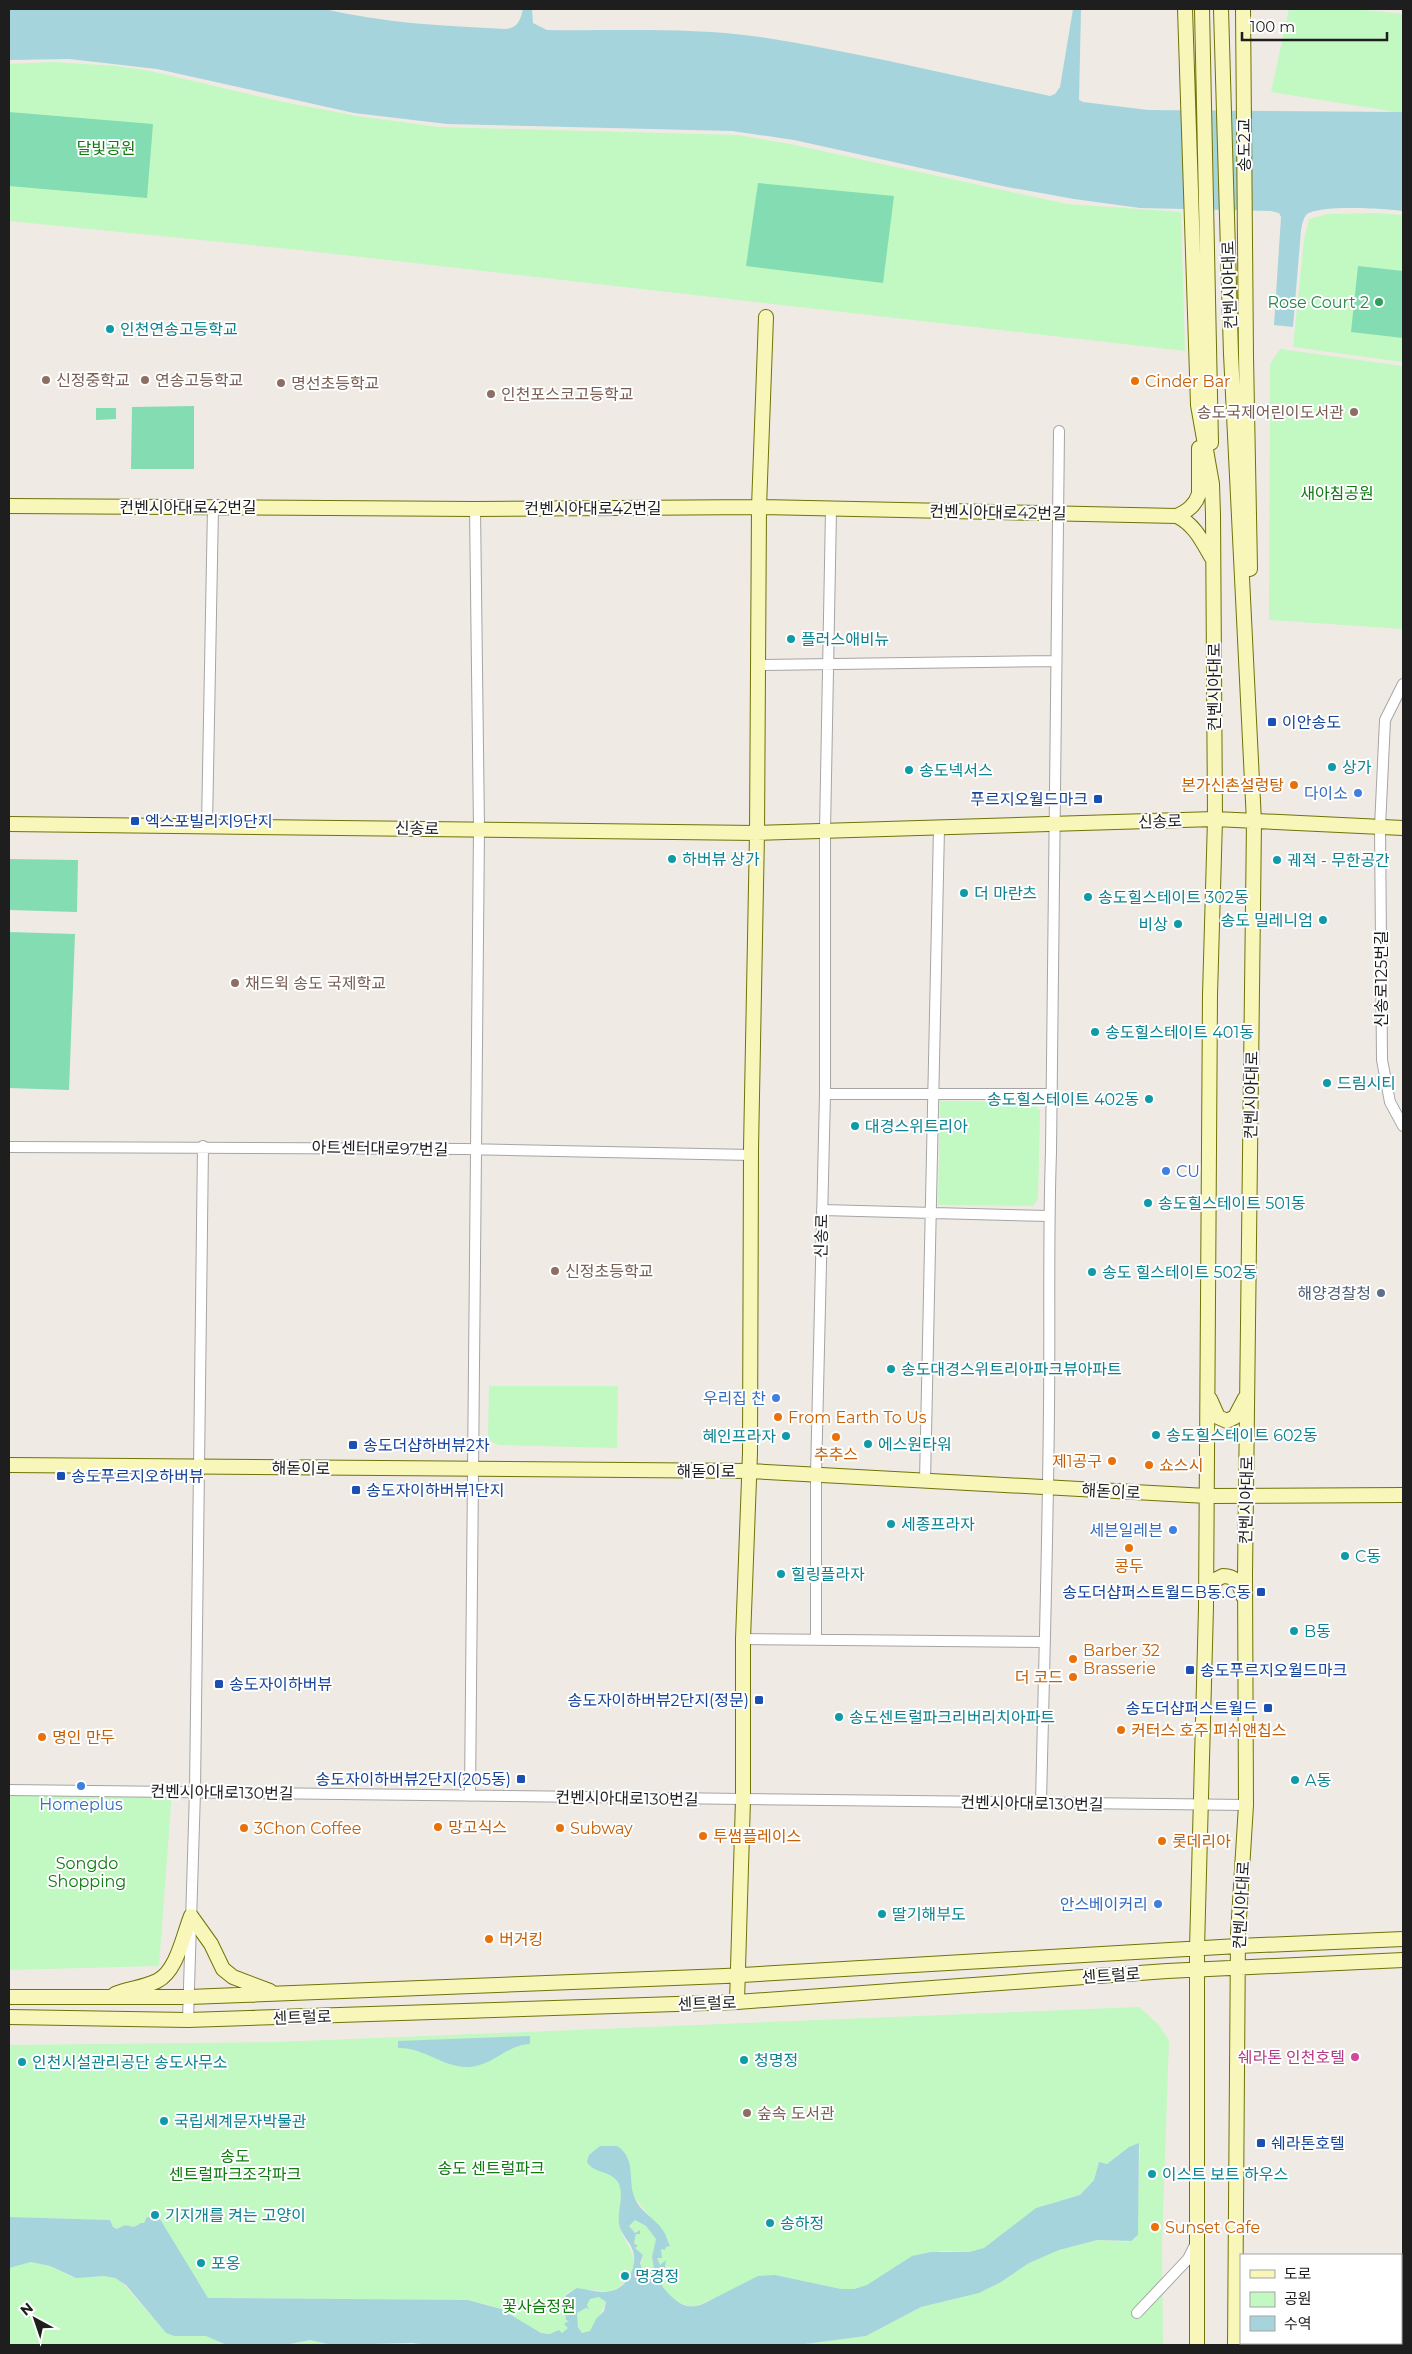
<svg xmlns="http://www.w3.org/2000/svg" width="1412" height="2354" viewBox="0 0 1412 2354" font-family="Montserrat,'Noto Sans KR',sans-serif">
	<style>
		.park { fill: #c2f8c2 }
		.pitch { fill: #84dcb3 }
		.water { fill: #a6d4dc; fill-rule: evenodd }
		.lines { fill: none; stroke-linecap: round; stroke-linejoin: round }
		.street-casing { stroke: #a5a5a5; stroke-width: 12 }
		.secondary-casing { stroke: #707307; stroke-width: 16 }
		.street { stroke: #fff; stroke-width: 10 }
		.secondary { stroke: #f8f6b9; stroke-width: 14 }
		.leisure-dot { fill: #2e9e5b; stroke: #fff; stroke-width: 2 }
		.culture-dot { fill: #0f9aa8; stroke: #fff; stroke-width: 2 }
		.education-dot { fill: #8d6e63; stroke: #fff; stroke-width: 2 }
		.food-dot { fill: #e8710a; stroke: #fff; stroke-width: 2 }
		.transit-dot { fill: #1a4fb4; stroke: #fff; stroke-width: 2 }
		.shop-dot { fill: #3f7fe0; stroke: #fff; stroke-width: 2 }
		.service-dot { fill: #5c6f8a; stroke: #fff; stroke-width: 2 }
		.hotel-dot { fill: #d1479c; stroke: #fff; stroke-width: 2 }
		.labels { text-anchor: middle; stroke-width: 4; stroke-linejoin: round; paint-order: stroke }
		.street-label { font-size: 16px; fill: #1e1e1e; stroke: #fff }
		.park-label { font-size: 16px; fill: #0e7a0f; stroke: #fff }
		.leisure-label { font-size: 16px; fill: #27864d; stroke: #fff; text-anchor: end }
		.culture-label { font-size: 16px; fill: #0d838f; stroke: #fff; text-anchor: start }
		.education-label { font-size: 16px; fill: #785e54; stroke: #fff; text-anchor: start }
		.food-label { font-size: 16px; fill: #c56008; stroke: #fff; text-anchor: start }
		.transit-label { font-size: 16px; fill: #164399; stroke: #fff; text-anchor: start }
		.shop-label { font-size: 16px; fill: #366cbe; stroke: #fff; text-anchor: end }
		.service-label { font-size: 16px; fill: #4e5e75; stroke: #fff; text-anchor: end }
		.hotel-label { font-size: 16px; fill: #b23c85; stroke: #fff; text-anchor: end }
	</style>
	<rect width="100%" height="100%" fill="#efebe4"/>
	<path class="park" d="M1289,9H1356L1403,14V113L1271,92Z
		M54,62L116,66L150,71L283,102L357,116L439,127L738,135L790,144L1067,204L1181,212L1185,351L300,250L9,221V64Z
		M1376,213L1403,215V362L1293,347L1304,240L1309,219L1328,214Z
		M1280,349L1403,366V629L1269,620L1270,364Z
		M940,1101L1032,1102L1040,1111L1038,1199L1033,1206L938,1205Z
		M489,1386H618L617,1448L499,1445L492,1442L488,1436Z
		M172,1791L159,1966L9,1970V1795Z
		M1139,2007L1158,2024L1169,2040L1162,2243L1163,2345H797L866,2336L921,2307L979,2293L1001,2282L1029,2263L1059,2250L1097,2240L1128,2242L1137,2237L1140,2146L1129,2147L1107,2164L1099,2162L1094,2180L1080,2195L1036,2208L984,2248L969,2252L941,2251L867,2285L854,2289H841L775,2275L693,2307L676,2302L662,2286L664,2264L659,2265L657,2258L662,2257L661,2249H666V2247L670,2246L665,2235L634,2197L621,2202C620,2209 618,2218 619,2225C623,2244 647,2261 625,2282C620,2286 616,2291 609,2291C595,2293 558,2280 565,2307C566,2312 566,2318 569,2321L567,2323L568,2328L562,2333L559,2330C541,2343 515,2316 499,2309C489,2304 478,2303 468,2300L208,2298L160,2219L147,2218L144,2223H141L134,2227L125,2225L117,2229L113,2226L110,2220L9,2217V2045L278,2042Z
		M634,2220L646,2226L656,2237V2242L652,2257L654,2269L651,2272L645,2271L640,2265L643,2257L635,2248L638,2246L634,2243L636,2234H640V2230L635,2233L629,2227Z
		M31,2262L50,2266L72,2277L109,2276L121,2281L166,2333L174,2336H206L227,2345H9V2268Z
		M599,2297L606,2302C605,2306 593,2328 590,2331C587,2334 586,2333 582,2333L577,2324V2313L586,2308L589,2309L587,2305L590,2299Z
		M310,2340L332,2345H285Z"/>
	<path class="pitch" d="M9,112L153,124L147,198L9,186Z
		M758,183L894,196L883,283L746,266Z
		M1358,266L1403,271V338L1351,332Z
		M194,406V469H131L132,407Z
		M96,408H116V419L96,420Z
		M9,859L78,860L77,912L9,910Z
		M9,932L75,934L69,1090L9,1088Z"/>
	<path class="water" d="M9,9H324C384,23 444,26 505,29C518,28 520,21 523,9H532L533,23L547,30C617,31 690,27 760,37C857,52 953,76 1050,96L1055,94L1060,87L1073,9H1081L1079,100L1083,102L1148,110L1403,112V211C1385,209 1319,204 1306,215C1303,219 1302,225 1301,230L1293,327L1274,325L1281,217L1279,213L1271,211L1140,208L1074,199L1007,187L794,140L732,131L447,124L354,113L157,69L69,59L9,60Z
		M530,2036V2044C506,2045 493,2066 469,2067C443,2068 424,2047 398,2048V2041Z
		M1139,2143L1138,2235L1131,2241L1097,2240L1059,2250L1029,2263L1001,2282L979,2293L921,2307L866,2336L797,2345H430L412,2343L332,2345L310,2340L285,2345H227L206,2336H174L166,2333L126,2285L115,2278L104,2276L76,2278L50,2266L31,2262L9,2268V2217L110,2220L113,2227L117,2229L125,2225L134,2227L141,2223H144L147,2217L160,2219L208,2298L468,2300L501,2309L541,2333L550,2334L559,2330L562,2333L568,2328L564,2324L569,2321L566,2320L564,2302L566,2295L577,2288C588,2289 599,2294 611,2291C627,2288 638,2266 633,2251C630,2241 621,2235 619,2224C617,2211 625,2195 618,2182C610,2170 594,2174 587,2162L589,2155L600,2146H617C636,2158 628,2179 634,2196C639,2212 656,2218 664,2232C667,2236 667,2241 670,2246L666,2247L665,2250L661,2249L662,2258H657L660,2265L666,2260L662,2286C673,2299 684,2312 703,2304L758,2276L775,2275L841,2289H854L867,2285L912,2256L931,2252H969L984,2248L1036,2208L1080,2195L1094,2180L1099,2162L1107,2164L1129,2147ZM635,2220L646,2226L656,2239L652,2257L654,2269L650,2273L642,2269L640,2263L643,2255L635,2248L638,2246L634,2243L636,2234H640V2230L635,2233L629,2226ZM599,2297L606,2302L604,2311L596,2319L590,2331L582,2333L578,2327L577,2313L586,2308L589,2309L587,2305L590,2299Z"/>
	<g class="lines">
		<defs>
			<path id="street" d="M758,665L1056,661
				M1403,684L1385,720L1380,827L1382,1060L1390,1102L1403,1126
				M207,826L213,507
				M825,1094H1052
				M9,1147L464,1149L751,1155
				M822,1210L1049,1216
				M925,1481L939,828
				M743,1639L1045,1642
				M816,1640V1475L825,1094V831L831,510
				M9,1790L1246,1805
				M470,1796L479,829L475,509
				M1041,1803C1044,1670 1048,1538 1049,1405C1050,1321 1048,1236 1051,1152L1059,431
				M188,2020L195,1791L203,1146
				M1137,2313L1188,2259L1195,2245"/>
			<path id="secondary" d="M1185,9L1198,405L1212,484L1213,515L1215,819L1210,995L1206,1607L1197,1949V2345
				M1202,9L1211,443
				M1221,9L1231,354L1254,822L1245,1575L1246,1805L1238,1934L1235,2345
				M1243,9L1246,356L1250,569
				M9,506L475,509L759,507L1177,516C1195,525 1202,541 1212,558
				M1177,516C1187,511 1195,506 1199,494V448
				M9,824L757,833L1215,819L1403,828
				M1210,1399L1218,1417L1227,1421L1235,1417L1245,1398
				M9,1465L750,1471L1207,1496L1403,1495
				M1207,1595L1211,1582L1223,1576C1236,1576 1240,1584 1243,1596
				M191,1916L211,1944L223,1969L233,1977L270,1991
				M115,1994C128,1989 145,1987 157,1981C177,1971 183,1936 191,1916
				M9,1997H189L725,1976L1238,1946L1403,1939
				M737,2002L743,1799V1639L750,1453L751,1149L757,833L759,507L766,317
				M9,2017L188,2020L737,2002L1167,1971L1403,1960"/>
		</defs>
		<use href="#street" class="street-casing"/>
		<use href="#secondary" class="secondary-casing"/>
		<use href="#street" class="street"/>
		<use href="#secondary" class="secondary"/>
	</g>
	<circle class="leisure-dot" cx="1379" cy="302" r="5"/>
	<g class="culture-dot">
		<circle cx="110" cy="329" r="5"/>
		<circle cx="791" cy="639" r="5"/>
		<circle cx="1332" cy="767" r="5"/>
		<circle cx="909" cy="770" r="5"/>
		<circle cx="672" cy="859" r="5"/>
		<circle cx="1277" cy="860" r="5"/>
		<circle cx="964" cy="893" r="5"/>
		<circle cx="1088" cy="897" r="5"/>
		<circle cx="1323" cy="920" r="5"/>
		<circle cx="1178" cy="924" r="5"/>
		<circle cx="1095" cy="1032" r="5"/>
		<circle cx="1327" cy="1083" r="5"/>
		<circle cx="1149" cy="1099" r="5"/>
		<circle cx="855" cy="1126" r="5"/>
		<circle cx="1148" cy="1203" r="5"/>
		<circle cx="1092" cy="1272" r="5"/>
		<circle cx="891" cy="1369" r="5"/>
		<circle cx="1156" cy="1435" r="5"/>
		<circle cx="786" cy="1436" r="5"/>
		<circle cx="868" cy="1444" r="5"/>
		<circle cx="891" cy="1524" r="5"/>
		<circle cx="1345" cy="1556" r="5"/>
		<circle cx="781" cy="1574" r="5"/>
		<circle cx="1294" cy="1631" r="5"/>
		<circle cx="839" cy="1717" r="5"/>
		<circle cx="1295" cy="1780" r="5"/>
		<circle cx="882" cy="1914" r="5"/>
		<circle cx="744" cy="2060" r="5"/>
		<circle cx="22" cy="2062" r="5"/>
		<circle cx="164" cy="2121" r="5"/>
		<circle cx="1152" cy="2174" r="5"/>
		<circle cx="155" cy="2215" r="5"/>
		<circle cx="770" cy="2223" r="5"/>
		<circle cx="201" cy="2263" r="5"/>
		<circle cx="625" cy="2276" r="5"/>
	</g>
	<g class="education-dot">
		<circle cx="46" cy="380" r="5"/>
		<circle cx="145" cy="380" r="5"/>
		<circle cx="281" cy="383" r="5"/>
		<circle cx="491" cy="394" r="5"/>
		<circle cx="1354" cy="412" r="5"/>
		<circle cx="235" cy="983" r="5"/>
		<circle cx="555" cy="1271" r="5"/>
		<circle cx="747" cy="2113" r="5"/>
	</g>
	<g class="food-dot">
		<circle cx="1135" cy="381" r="5"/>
		<circle cx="1294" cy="785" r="5"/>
		<circle cx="778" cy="1417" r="5"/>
		<circle cx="836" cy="1437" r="5"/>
		<circle cx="1112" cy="1461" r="5"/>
		<circle cx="1149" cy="1465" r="5"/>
		<circle cx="1129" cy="1548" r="5"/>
		<circle cx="1073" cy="1659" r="5"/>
		<circle cx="1073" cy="1677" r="5"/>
		<circle cx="1121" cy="1730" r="5"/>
		<circle cx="42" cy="1737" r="5"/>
		<circle cx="438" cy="1827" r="5"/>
		<circle cx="244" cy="1828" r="5"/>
		<circle cx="560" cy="1828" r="5"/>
		<circle cx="703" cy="1836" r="5"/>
		<circle cx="1162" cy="1841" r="5"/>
		<circle cx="489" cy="1939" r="5"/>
		<circle cx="1155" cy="2227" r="5"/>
	</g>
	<g class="transit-dot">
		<rect x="1267" y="717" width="10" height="10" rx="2.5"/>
		<rect x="1093" y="794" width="10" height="10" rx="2.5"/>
		<rect x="130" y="816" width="10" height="10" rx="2.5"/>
		<rect x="348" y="1440" width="10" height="10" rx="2.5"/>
		<rect x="56" y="1471" width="10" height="10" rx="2.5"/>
		<rect x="351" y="1485" width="10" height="10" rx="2.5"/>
		<rect x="1256" y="1587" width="10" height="10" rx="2.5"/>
		<rect x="1185" y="1665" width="10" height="10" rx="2.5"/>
		<rect x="214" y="1679" width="10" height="10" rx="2.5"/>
		<rect x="754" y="1695" width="10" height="10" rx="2.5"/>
		<rect x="1263" y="1703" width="10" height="10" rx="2.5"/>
		<rect x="516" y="1774" width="10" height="10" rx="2.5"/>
		<rect x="1256" y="2138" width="10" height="10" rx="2.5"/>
	</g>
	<g class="shop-dot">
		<circle cx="1358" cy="793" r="5"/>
		<circle cx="1166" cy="1171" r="5"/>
		<circle cx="776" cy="1398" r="5"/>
		<circle cx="1173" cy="1530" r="5"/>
		<circle cx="81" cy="1786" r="5"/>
		<circle cx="1158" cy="1904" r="5"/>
	</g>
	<circle class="service-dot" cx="1381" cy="1293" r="5"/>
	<circle class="hotel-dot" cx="1355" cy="2057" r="5"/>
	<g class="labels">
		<g class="street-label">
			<text transform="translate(1244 145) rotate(-90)" y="6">송도2교</text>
			<text transform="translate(1229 285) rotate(-92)" y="6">컨벤시아대로</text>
			<text x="188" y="513">컨벤시아대로42번길</text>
			<text x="593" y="514">컨벤시아대로42번길</text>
			<text transform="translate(998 512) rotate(1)" y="6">컨벤시아대로42번길</text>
			<text transform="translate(1214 687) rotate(-90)" y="6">컨벤시아대로</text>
			<text transform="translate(1160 821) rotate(-2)" y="6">신송로</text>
			<text transform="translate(417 828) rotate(1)" y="6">신송로</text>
			<text transform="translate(1381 979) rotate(-90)" y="6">신송로125번길</text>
			<text transform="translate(1251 1095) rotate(-89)" y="6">컨벤시아대로</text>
			<text transform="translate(380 1148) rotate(1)" y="6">아트센터대로97번길</text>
			<text transform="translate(821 1236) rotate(-89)" y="6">신송로</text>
			<text transform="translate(301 1468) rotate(1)" y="6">해돋이로</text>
			<text x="706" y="1477">해돋이로</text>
			<text transform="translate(1111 1491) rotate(3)" y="6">해돋이로</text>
			<text transform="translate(1246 1500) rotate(-89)" y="6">컨벤시아대로</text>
			<text transform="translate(222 1792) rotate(1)" y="6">컨벤시아대로130번길</text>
			<text transform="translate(627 1798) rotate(1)" y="6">컨벤시아대로130번길</text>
			<text transform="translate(1032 1803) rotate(1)" y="6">컨벤시아대로130번길</text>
			<text transform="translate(1241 1905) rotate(-87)" y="6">컨벤시아대로</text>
			<text transform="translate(1111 1975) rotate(-4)" y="6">센트럴로</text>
			<text transform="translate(707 2003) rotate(-2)" y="6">센트럴로</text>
			<text transform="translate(302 2017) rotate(-2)" y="6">센트럴로</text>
		</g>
		<g class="park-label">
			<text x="106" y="154">달빛공원</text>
			<text x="1337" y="499">새아침공원</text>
			<text x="87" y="1869">Songdo<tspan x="87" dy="18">Shopping</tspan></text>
			<text x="235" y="2162">송도<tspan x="235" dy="18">센트럴파크조각파크</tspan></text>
			<text x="491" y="2174">송도 센트럴파크</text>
			<text x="539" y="2312">꽃사슴정원</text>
		</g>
		<g class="leisure-label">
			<text x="1369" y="308">Rose Court 2</text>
		</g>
		<g class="culture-label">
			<text x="120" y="335">인천연송고등학교</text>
			<text x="801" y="645">플러스애비뉴</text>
			<text x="1342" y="773">상가</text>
			<text x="919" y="776">송도넥서스</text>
			<text x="682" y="865">하버뷰 상가</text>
			<text x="1287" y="866">궤적 - 무한공간</text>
			<text x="974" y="899">더 마란츠</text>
			<text x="1098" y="903">송도힐스테이트 302동</text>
			<text x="1313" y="926" text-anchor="end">송도 밀레니엄</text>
			<text x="1168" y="930" text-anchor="end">비상</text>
			<text x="1105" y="1038">송도힐스테이트 401동</text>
			<text x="1337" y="1089">드림시티</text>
			<text x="1139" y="1105" text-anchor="end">송도힐스테이트 402동</text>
			<text x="865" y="1132">대경스위트리아</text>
			<text x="1158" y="1209">송도힐스테이트 501동</text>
			<text x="1102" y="1278">송도 힐스테이트 502동</text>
			<text x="901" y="1375">송도대경스위트리아파크뷰아파트</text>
			<text x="1166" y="1441">송도힐스테이트 602동</text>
			<text x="776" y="1442" text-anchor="end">혜인프라자</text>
			<text x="878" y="1450">에스원타워</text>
			<text x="901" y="1530">세종프라자</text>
			<text x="1355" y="1562">C동</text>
			<text x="791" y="1580">힐링플라자</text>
			<text x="1304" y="1637">B동</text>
			<text x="849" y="1723">송도센트럴파크리버리치아파트</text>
			<text x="1305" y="1786">A동</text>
			<text x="892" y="1920">딸기해부도</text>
			<text x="754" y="2066">청명정</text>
			<text x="32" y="2068">인천시설관리공단 송도사무소</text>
			<text x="174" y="2127">국립세계문자박물관</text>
			<text x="1162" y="2180">이스트 보트 하우스</text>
			<text x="165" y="2221">기지개를 켜는 고양이</text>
			<text x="780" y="2229">송하정</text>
			<text x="211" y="2269">포옹</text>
			<text x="635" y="2282">명경정</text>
		</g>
		<g class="education-label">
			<text x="56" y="386">신정중학교</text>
			<text x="155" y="386">연송고등학교</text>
			<text x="291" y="389">명선초등학교</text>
			<text x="501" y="400">인천포스코고등학교</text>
			<text x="1344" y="418" text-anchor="end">송도국제어린이도서관</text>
			<text x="245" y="989">채드윅 송도 국제학교</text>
			<text x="565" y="1277">신정초등학교</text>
			<text x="757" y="2119">숲속 도서관</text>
		</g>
		<g class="food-label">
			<text x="1145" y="387">Cinder Bar</text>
			<text x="1284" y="791" text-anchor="end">본가신촌설렁탕</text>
			<text x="788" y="1423">From Earth To Us</text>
			<text x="836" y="1460" text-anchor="middle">추추스</text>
			<text x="1102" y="1467" text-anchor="end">제1공구</text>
			<text x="1159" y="1471">쇼스시</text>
			<text x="1129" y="1572" text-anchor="middle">콩두</text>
			<text x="1083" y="1656">Barber 32<tspan x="1083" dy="18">Brasserie</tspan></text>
			<text x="1063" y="1683" text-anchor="end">더 코드</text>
			<text x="1131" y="1736">커터스 호주 피쉬앤칩스</text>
			<text x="52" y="1743">명인 만두</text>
			<text x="448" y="1833">망고식스</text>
			<text x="254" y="1834">3Chon Coffee</text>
			<text x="570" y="1834">Subway</text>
			<text x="713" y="1842">투썸플레이스</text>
			<text x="1172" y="1847">롯데리아</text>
			<text x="499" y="1945">버거킹</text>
			<text x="1165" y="2233">Sunset Cafe</text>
		</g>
		<g class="transit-label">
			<text x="1282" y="728">이안송도</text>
			<text x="1088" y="805" text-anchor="end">푸르지오월드마크</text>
			<text x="145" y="827">엑스포빌리지9단지</text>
			<text x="363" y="1451">송도더샵하버뷰2차</text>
			<text x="71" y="1482">송도푸르지오하버뷰</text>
			<text x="366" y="1496">송도자이하버뷰1단지</text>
			<text x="1251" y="1598" text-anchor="end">송도더샵퍼스트월드B동.C동</text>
			<text x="1200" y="1676">송도푸르지오월드마크</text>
			<text x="229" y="1690">송도자이하버뷰</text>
			<text x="749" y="1706" text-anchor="end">송도자이하버뷰2단지(정문)</text>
			<text x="1258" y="1714" text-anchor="end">송도더샵퍼스트월드</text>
			<text x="511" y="1785" text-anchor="end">송도자이하버뷰2단지(205동)</text>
			<text x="1271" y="2149">쉐라톤호텔</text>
		</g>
		<g class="shop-label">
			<text x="1348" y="799">다이소</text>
			<text x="1176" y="1177" text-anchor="start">CU</text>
			<text x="766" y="1404">우리집 찬</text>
			<text x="1163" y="1536">세븐일레븐</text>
			<text x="81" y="1810" text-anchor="middle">Homeplus</text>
			<text x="1148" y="1910">안스베이커리</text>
		</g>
		<g class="service-label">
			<text x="1371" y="1299">해양경찰청</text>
		</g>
		<g class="hotel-label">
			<text x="1345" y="2063">쉐라톤 인천호텔</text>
		</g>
	</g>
	<rect width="1412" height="2354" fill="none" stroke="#1e1e1e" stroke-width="20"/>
	<rect x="1240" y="2254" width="162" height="90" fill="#ffffff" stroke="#a5a5a5"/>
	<rect x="1250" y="2270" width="25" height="8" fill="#f8f6b9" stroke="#a5a5a5"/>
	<text x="1284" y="2279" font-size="15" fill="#1e1e1e">도로</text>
	<rect x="1250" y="2292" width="25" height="15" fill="#c2f8c2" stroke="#a5a5a5"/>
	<text x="1284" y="2304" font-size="15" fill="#1e1e1e">공원</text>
	<rect x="1250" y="2316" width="25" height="15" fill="#a6d4dc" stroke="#a5a5a5"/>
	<text x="1284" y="2329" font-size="15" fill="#1e1e1e">수역</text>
	<g transform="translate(35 2319) rotate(320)" stroke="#ffffff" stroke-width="4" paint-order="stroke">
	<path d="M0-4L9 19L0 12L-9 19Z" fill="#1e1e1e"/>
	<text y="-8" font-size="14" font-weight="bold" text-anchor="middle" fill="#1e1e1e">N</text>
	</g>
	<path d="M1242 32v8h145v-8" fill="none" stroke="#1e1e1e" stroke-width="2.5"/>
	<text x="1250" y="32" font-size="15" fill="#1e1e1e" stroke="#ffffff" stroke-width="4" paint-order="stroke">100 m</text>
</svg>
